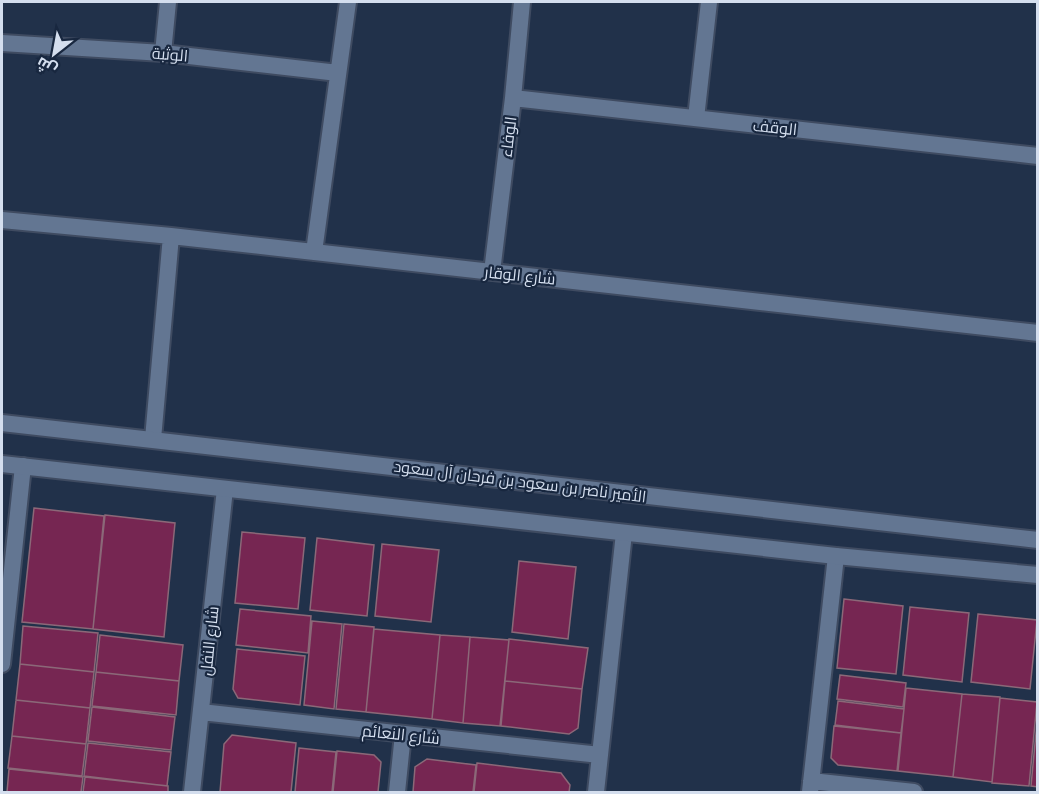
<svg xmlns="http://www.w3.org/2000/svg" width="1039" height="794" viewBox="0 0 1039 794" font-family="'Golos Text',Cairo,sans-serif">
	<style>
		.building { fill: #762652; stroke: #8b6878; stroke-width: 1.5 }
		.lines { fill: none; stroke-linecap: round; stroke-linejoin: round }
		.minor-casing { stroke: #3f4b61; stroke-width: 20 }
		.tertiary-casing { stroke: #3f4b61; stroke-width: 20 }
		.minor { stroke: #637692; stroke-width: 16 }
		.tertiary { stroke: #637692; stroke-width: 16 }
		.labels { text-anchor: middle; stroke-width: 4.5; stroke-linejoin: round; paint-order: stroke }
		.street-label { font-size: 16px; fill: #d4deee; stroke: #18273f }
	</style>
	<rect width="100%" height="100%" fill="#21314a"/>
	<path class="building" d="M34,508L104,516L93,629L22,622Z
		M105,515L175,523L164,637L93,629Z
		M242,532L305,538L298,609L235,603Z
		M317,538L374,545L367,616L310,610Z
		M382,544L439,550L431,622L375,616Z
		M519,561L576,567L568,639L512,632Z
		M844,599L903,606L896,674L837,668Z
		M910,607L969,613L962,682L903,675Z
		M240,609L311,616L308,653L236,645Z
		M978,614L1037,620L1030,689L971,682Z
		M312,621L342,624L334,709L304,705Z
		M344,624L374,627L366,712L336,709Z
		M23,626L98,633L94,672L20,664Z
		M374,629L440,635L432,719L366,712Z
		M100,635L183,645L179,681L96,672Z
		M440,635L470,637L463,723L432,719Z
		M470,637L509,640L500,726L463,723Z
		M509,639L588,648L582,689L505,681Z
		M237,649L305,656L300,705L238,698L233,689Z
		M20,664L94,672L90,708L16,700Z
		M96,672L179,681L176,715L92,706Z
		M840,675L906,683L903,707L837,699Z
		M505,681L582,689L578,728L569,734L501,726Z
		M906,688L962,694L953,777L898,771Z
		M962,694L1000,697L992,782L953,777Z
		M1000,698L1037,702L1029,786L992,783Z
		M16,700L90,708L86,744L12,736Z
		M838,701L904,709L901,733L835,725Z
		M92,707L175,717L171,750L88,741Z
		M1038,712V787L1031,786Z
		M834,726L901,733L897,771L838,765L831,758Z
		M232,735L296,743L291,792H220L224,744Z
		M12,736L86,744L82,776L8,768Z
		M88,743L171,752L167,786L84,776Z
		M299,748L336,752L332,792H295Z
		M337,751L374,755L381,762L378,792H333Z
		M427,759L476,765L473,792H413L415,767Z
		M477,763L561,773L570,785L569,792H474Z
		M9,769L83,777L81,792H7Z
		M85,777L168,786V792H83Z"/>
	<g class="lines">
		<defs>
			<path id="minor" d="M2,43L163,53L338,73
				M163,53L168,2
				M513,98L1038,156
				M696,118L709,2
				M2,220L171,236L1038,333
				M314,252L348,2
				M492,272L513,98L522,2
				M153,439L171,236
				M2,664L23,466
				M201,712L600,755
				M811,781L914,792
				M192,792L225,489
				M397,792L403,734
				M596,792L624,533
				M810,792L836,556"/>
			<path id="tertiary" d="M2,423L1038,540
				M2,464L836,556L1038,575"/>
		</defs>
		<use href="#minor" class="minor-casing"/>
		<use href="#tertiary" class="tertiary-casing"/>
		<use href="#minor" class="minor"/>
		<use href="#tertiary" class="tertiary"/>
	</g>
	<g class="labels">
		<g class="street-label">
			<text transform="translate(170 54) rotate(5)" y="6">الوثبة</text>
			<text transform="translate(775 127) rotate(6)" y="6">الوقف</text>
			<text transform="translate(508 137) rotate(-83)" y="6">الوفاء</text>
			<text transform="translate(520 275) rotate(6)" y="6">شارع الوقار</text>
			<text transform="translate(520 481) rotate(7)" y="6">الأمير ناصر بن سعود بن فرحان آل سعود</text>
			<text transform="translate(209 641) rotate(-84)" y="6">شارع النفل</text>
			<text transform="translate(401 734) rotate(6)" y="6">شارع النعائم</text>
		</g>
	</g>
	<rect width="1039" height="794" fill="none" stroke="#d4deee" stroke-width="6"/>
	<g transform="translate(54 54) rotate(211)" stroke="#18273f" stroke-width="4.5" paint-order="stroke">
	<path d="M0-4.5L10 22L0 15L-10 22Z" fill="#d4deee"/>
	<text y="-9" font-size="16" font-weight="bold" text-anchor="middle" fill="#d4deee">ش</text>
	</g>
</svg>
